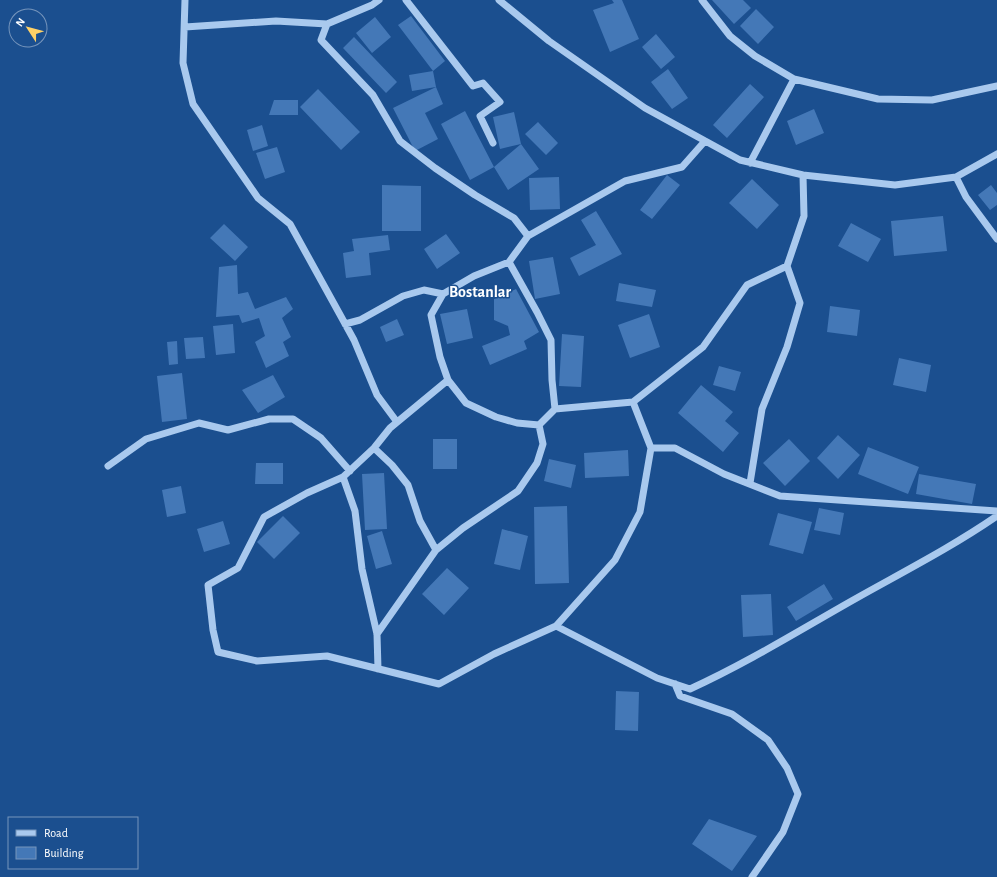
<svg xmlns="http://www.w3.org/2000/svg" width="997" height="877" viewBox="0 0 997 877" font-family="'Alegreya Sans',sans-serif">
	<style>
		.building { fill: #4478b7 }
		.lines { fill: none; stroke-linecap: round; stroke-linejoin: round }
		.minor { stroke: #a9c9ee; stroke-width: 7 }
		.labels { text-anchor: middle; stroke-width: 3; stroke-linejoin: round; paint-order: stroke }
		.quarter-label { font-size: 16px; font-weight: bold; fill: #fff; stroke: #1b4f8f }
	</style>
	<rect width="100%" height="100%" fill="#1b4f8f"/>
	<path class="building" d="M612,0H622L639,39L610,52L593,10L614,3Z
		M712,0H743L751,8L734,24Z
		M756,9L774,27L758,44L740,26Z
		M411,16L445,61L433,71L398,25Z
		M375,17L391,37L372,53L356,33Z
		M656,34L675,57L661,69L642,47Z
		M354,37L397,82L386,93L343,48Z
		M668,69L688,98L672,109L651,82Z
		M433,71L436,87L443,104L425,113L438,139L415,151L393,108L436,87L412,91L409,75Z
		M750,84L764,97L727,138L713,125Z
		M318,89L360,132L341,150L300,107Z
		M274,100H298V115H269Z
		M814,109L824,133L796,145L787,121Z
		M465,111L494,167L470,180L441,124Z
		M514,112L521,144L500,149L493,117Z
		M538,122L558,143L546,155L525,134Z
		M262,125L268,146L253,151L247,130Z
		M521,144L539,169L508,190L494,167Z
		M277,147L285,172L265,179L256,153Z
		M667,175L680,185L652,219L640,210Z
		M559,177L560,209L530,210L529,178Z
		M752,179L779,205L757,229L729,203Z
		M382,185L421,186V231H382Z
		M991,185L997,193V205L990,210L978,195Z
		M596,211L622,254L579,276L570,258L596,245L581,220Z
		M943,216L947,251L894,256L891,221Z
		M851,223L881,239L868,262L838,246Z
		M224,224L248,247L235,261L210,238Z
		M446,234L460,253L437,269L424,249Z
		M388,235L390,250L369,253L371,275L346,278L343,253L354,251L352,239Z
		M553,257L560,294L535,299L529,261Z
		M237,265L238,294L248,292L255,309L286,297L293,309L282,318L291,337L283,342L289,356L266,368L255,342L265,336L259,318L242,323L239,315L216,317L219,267Z
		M619,283L656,290L652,307L616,301Z
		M516,289L539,332L524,341L527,349L490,365L482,346L510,335L508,326L494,320V299Z
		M830,306L860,310L857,336L827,332Z
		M467,309L473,338L447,344L440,314Z
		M649,314L660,347L630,358L618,325Z
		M397,319L404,335L386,342L380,327Z
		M233,324L235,353L216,355L213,326Z
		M562,334L584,336L581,387L559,386Z
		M203,337L205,358L186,359L184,338Z
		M177,341L178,364L169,365L167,342Z
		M899,358L931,365L926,392L893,385Z
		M719,366L741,372L735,391L713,385Z
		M182,373L187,419L162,422L157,376Z
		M273,375L285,397L258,413L242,390Z
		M701,385L733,412L725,421L739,433L723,452L678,413Z
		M838,435L860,455L838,479L817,458Z
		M433,439H457V469H433Z
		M789,439L810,461L785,486L763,463Z
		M868,447L919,467L908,494L858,474Z
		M628,450L629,476L585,478L584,453Z
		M549,459L576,465L571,488L544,481Z
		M256,463H283V484H255Z
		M384,473L387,529L365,530L362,474Z
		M919,474L976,484L972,504L916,494Z
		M181,486L186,513L167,517L162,490Z
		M567,506L569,583L535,584L534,507Z
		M819,508L844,513L840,535L814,530Z
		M778,513L812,522L803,554L769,545Z
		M283,516L300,533L274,559L257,542Z
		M223,521L230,544L204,552L197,529Z
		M502,529L528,536L520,570L494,564Z
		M382,531L392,564L376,569L367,536Z
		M447,568L469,588L444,615L422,594Z
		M824,584L833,599L796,621L787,607Z
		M771,594L773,635L743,637L741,595Z
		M616,691L639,692L638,731L615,730Z
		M709,819L757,836L732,871L692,844Z"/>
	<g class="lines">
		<path class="minor" d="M185,0L183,63L193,104L258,198L290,224L354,340L377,395L397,422
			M379,0L372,5L327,24L321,40L373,95L400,141L435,168L475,195L514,218L528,236
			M406,0L473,86L483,83L500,102L480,116L493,143
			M499,0L549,41L645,108L740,160L803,175L895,185L956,177L997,154
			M702,0L730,36L755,56L794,79L878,99L932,100L997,86
			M185,27L276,21L327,24
			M750,163L794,79
			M956,177L966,197L997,239
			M509,262L537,312L551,340L552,380L555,409
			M345,324L360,320L403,296L424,290L443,294
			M448,380L440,357L431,315L443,294L474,276L509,262L528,236L625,181L682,167L705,141
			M633,402L555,409L539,425L517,423L496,417L466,403L448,380L390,428L374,448L343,477L307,493L264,517L238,568L208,585L213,630L218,652L257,661L327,656L439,684L494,654L556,626L615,560L640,512L651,448L633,402L703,347L747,285L787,266L804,216L803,175
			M374,448L392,465L408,485L420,521L436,550L377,634
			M651,448H675L724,474L780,496L997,511
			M108,466L146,439L199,423L228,430L269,419H293L321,438L350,471
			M343,477L355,511L362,569L377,634L378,669
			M750,483L762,409L787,347L800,303L787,266
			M436,550L463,528L518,491L537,463L543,444L539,425
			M556,626L657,678L690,689C747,663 800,630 855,599C903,572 952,547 997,516
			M675,684L680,696L732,714L768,740L787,768L798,794L783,832L752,877"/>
	</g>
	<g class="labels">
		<g class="quarter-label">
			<text x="480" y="297">Bostanlar</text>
		</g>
	</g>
	<rect x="8" y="817" width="130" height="52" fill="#1b4f8f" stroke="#7695bc"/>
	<rect x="16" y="830" width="20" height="6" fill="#a9c9ee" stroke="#7695bc"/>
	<text x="44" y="837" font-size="12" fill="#ffffff">Road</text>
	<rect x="16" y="847" width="20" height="12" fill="#4478b7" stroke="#7695bc"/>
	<text x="44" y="857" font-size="12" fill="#ffffff">Building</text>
	<g transform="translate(28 28) rotate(306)"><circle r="19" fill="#1b4f8f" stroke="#7695bc"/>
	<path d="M0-3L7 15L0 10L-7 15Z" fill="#ffd166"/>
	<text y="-6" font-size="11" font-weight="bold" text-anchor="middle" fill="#ffffff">N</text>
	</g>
</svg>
